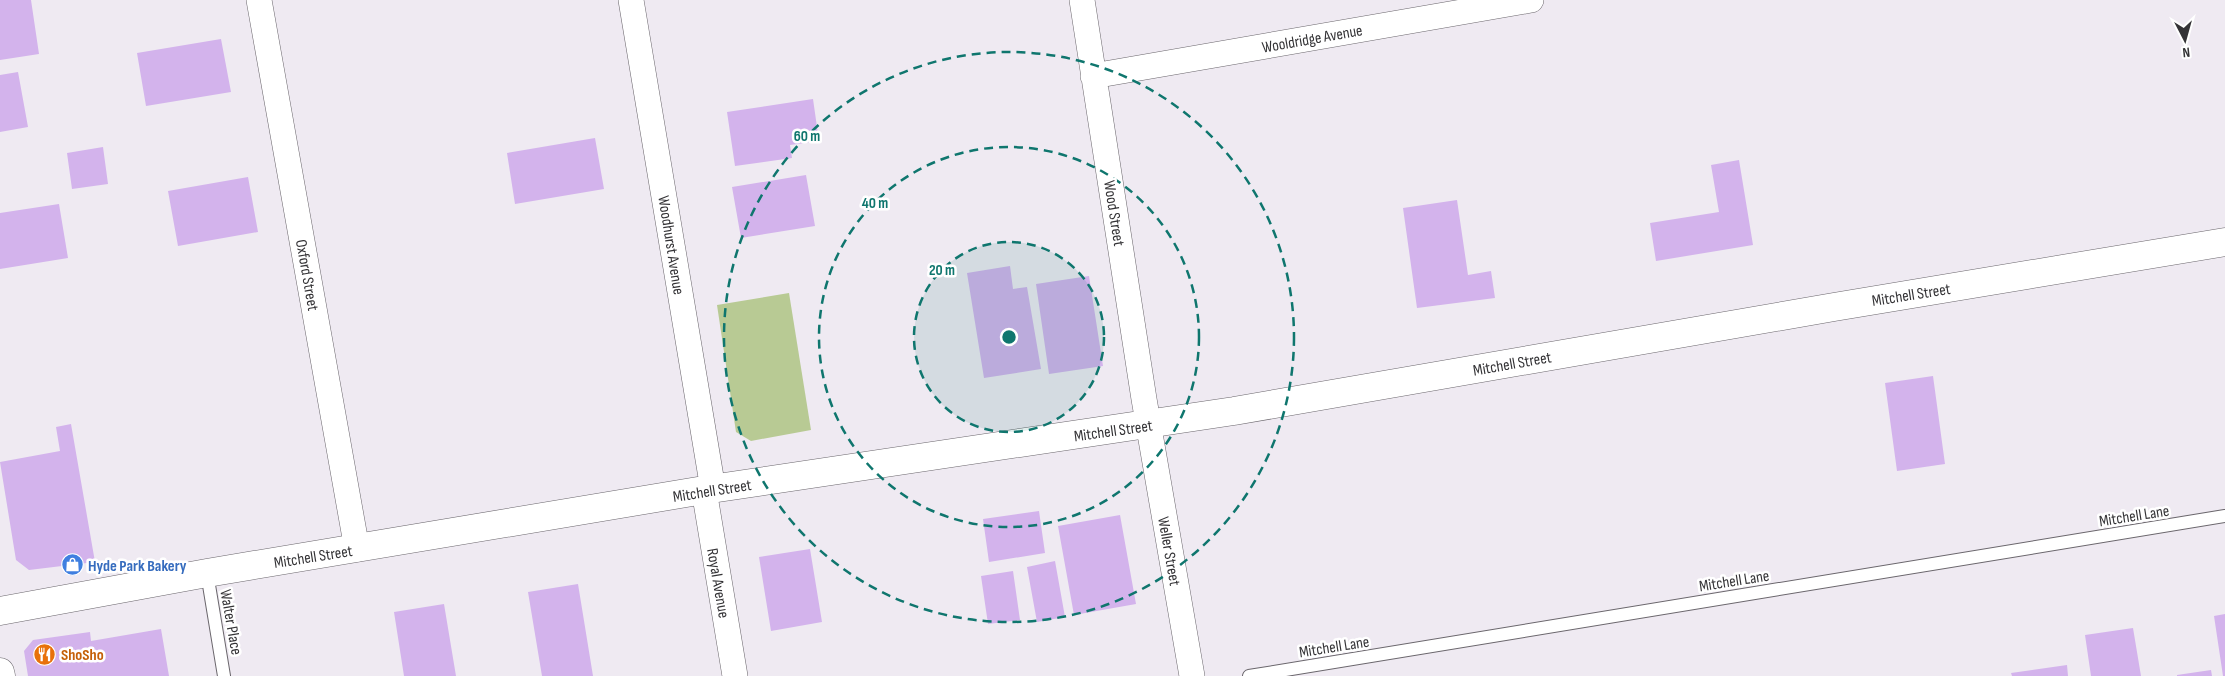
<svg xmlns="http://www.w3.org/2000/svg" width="2225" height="676" viewBox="0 0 2225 676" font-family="'Sofia Sans Condensed',sans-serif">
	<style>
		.green { fill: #b8ca94 }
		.building { fill: #d3b3ec }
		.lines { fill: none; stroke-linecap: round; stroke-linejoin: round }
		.lane-casing { stroke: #6a666c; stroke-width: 14 }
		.street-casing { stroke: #6a666c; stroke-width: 26 }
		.secondary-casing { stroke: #6a666c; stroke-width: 29 }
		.lane { stroke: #fff; stroke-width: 12 }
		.street { stroke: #fff; stroke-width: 25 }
		.secondary { stroke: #fff; stroke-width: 28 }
		.ring { fill: none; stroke: #0f766e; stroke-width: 2.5; stroke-dasharray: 9 6 }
		.labels { text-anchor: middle; stroke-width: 5; stroke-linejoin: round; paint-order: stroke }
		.street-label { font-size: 16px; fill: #343336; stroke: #fff }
		.shop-label { font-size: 16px; font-weight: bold; fill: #366cbe; stroke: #fff; text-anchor: start }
		.food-label { font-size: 16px; font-weight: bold; fill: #c56008; stroke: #fff; text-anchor: start }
		.centre { fill: #0f766e; stroke: #fff; stroke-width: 2.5 }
		.ring-label { font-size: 15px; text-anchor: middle; font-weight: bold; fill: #0f766e; stroke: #fff; stroke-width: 5; stroke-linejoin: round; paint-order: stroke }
	</style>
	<rect width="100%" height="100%" fill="#efeaf2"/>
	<path class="green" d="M789,293L811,430L751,441L736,432L717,305Z"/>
	<path class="building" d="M0,0H31L39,54L0,60Z
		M221,39L231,92L146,106L137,53Z
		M18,72L28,127L0,132V75Z
		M813,99L819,141L790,145L792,158L735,166L727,112Z
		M595,138L604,189L515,204L507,153Z
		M103,147L108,184L72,189L67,153Z
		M1739,160L1753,245L1656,261L1650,223L1719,212L1711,165Z
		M806,175L815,226L741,238L732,187Z
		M248,177L258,232L178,246L168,191Z
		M1457,200L1468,275L1491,271L1495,298L1417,308L1403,208Z
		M59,204L68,258L0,269V213Z
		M1010,266L1013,289L1027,287L1041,369L984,378L967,273Z
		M1089,276L1103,366L1049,374L1036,284Z
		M1933,376L1945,464L1897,471L1885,383Z
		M71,424L95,562L29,570L16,560L0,462L60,451L56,427Z
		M1039,511L1045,553L989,562L983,519Z
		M1120,515L1136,604L1074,615L1058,526Z
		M810,549L822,622L771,631L759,557Z
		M1055,561L1065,617L1037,622L1027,567Z
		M1013,571L1020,620L988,624L981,576Z
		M578,584L593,676H542L528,592Z
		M444,604L456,676H404L394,612Z
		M2225,614V676H2223L2214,616Z
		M2133,628L2141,676H2091L2085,635Z
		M161,629L169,676H28L24,651L33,640L90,632L91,641Z
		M2067,665L2068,676H2012L2011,673Z
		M2211,670L2212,676H2177V675Z"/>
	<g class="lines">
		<defs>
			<path id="lane" d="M207,573L224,676
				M1249,676L2225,516"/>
			<path id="street" d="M259,0L357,549
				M631,0L713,489
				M1082,0L1144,399L1192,676
				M1093,76L1531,0
				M704,490L735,676"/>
			<path id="secondary" d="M0,611L207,573L704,490L1234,411L1834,307L2225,242
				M0,672L1,676"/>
		</defs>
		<use href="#lane" class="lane-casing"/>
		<use href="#street" class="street-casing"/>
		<use href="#secondary" class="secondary-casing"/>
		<use href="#lane" class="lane"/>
		<use href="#street" class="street"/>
		<use href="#secondary" class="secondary"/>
	</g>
	<circle cx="1009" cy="337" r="95" fill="#0f766e" fill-opacity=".12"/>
	<g class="ring">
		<circle cx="1009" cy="337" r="95"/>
		<circle cx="1009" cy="337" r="190"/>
		<circle cx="1009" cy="337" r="285"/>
	</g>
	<defs>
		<symbol id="shop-disc" viewBox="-11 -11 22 22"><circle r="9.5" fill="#3f7fe0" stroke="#fff"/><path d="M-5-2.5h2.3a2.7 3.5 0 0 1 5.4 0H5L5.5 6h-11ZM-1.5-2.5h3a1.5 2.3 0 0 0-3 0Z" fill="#fff"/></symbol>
		<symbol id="restaurant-disc" viewBox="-11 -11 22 22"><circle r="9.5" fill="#e8710a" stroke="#fff"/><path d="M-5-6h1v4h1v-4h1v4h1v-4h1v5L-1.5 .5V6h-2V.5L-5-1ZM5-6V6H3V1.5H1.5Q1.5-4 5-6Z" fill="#fff"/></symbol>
	</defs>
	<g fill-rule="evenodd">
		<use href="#shop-disc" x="60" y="552" width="25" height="25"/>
		<use href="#restaurant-disc" x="32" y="642" width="25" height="25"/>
	</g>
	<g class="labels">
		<g class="street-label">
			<text transform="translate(1312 38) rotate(-10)" y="6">Wooldridge Avenue</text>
			<text transform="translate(1115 213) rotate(81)" y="6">Wood Street</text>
			<text transform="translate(672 245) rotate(81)" y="6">Woodhurst Avenue</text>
			<text transform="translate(308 275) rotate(80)" y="6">Oxford Street</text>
			<text transform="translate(1911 294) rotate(-9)" y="6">Mitchell Street</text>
			<text transform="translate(1512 363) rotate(-10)" y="6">Mitchell Street</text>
			<text transform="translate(1113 430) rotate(-8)" y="6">Mitchell Street</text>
			<text transform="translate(712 490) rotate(-9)" y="6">Mitchell Street</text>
			<text transform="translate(2134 515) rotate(-9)" y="6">Mitchell Lane</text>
			<text transform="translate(1170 551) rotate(80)" y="6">Weller Street</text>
			<text transform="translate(313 556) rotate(-9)" y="6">Mitchell Street</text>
			<text transform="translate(1734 580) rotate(-9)" y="6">Mitchell Lane</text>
			<text transform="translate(719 583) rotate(80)" y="6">Royal Avenue</text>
			<text transform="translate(232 622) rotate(80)" y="6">Walter Place</text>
			<text transform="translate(1334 646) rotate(-9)" y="6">Mitchell Lane</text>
		</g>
		<g class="shop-label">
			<text x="88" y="571">Hyde Park Bakery</text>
		</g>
		<g class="food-label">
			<text x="61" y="660">ShoSho</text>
		</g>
	</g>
	<circle cx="1009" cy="337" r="8" class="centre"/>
	<g class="ring-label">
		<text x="807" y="141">60 m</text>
		<text x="875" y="208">40 m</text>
		<text x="942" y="275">20 m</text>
	</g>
	<g transform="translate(2185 40) rotate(174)" stroke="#ffffff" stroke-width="4" paint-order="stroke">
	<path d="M0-4L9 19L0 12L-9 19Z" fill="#343336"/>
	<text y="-8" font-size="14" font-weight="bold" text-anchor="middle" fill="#343336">N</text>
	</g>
</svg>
